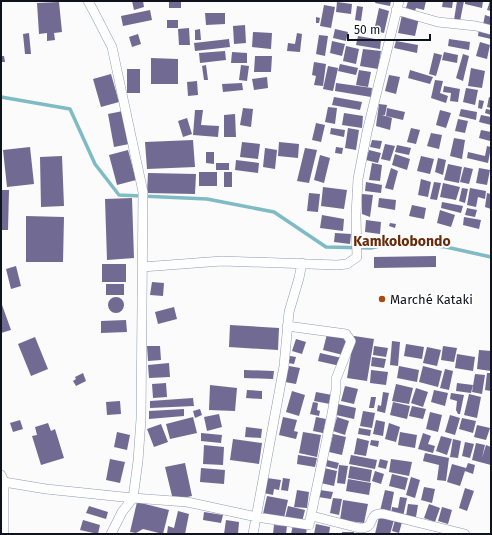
<svg xmlns="http://www.w3.org/2000/svg" width="492" height="535" viewBox="0 0 492 535" font-family="'Fira Sans',sans-serif">
	<style>
		.lines { fill: none; stroke-linecap: round; stroke-linejoin: round }
		.stream { stroke: #7fbbc4; stroke-width: 3.5 }
		.building { fill: #716a92 }
		.minor-casing { stroke: #8e9bb4; stroke-width: 10 }
		.minor { stroke: #fff; stroke-width: 9 }
		.poi-dot { fill: #ac4910; stroke: #fff; stroke-width: 1.5 }
		.labels { text-anchor: middle; stroke-width: 4; stroke-linejoin: round; paint-order: stroke }
		.poi-label { font-size: 13px; fill: #0e131c; stroke: #fff; text-anchor: start }
		.neighbourhood-label { font-size: 14px; font-weight: bold; fill: #692a07; stroke: #fff }
	</style>
	<rect width="100%" height="100%" fill="#fafbfa"/>
	<g class="lines">
		<path class="stream" d="M1,97L70,109L95,164L119,195L207,199L274,212L326,247L371,248L397,242L446,247L491,257"/>
	</g>
	<path class="building" d="M132,1H143L144,7L134,10Z
		M169,1H181V8H169Z
		M376,1H391L390,6L375,3Z
		M408,1H426L424,10L416,8L415,11L406,8Z
		M443,1H453L452,8L442,7Z
		M457,1H464L460,21L454,20Z
		M465,1H483L482,8L465,4Z
		M490,1H491V11L487,10Z
		M59,2L62,32L54,33L55,40L47,41V33L39,34L37,3Z
		M337,2L352,4L351,14L336,12Z
		M324,5L335,7L331,28L320,26Z
		M357,6L363,7L361,21L355,20Z
		M379,8L389,11L384,33L374,31Z
		M150,10L152,20L123,26L121,16Z
		M205,13H225V24L206,25Z
		M402,15L419,18L415,36L398,33Z
		M485,15L491,17V27L483,25Z
		M316,17L320,18L319,23H316Z
		M167,20H178V28H167Z
		M245,25L246,43L234,44L233,26Z
		M189,28L190,45H179L178,29Z
		M479,28L491,31V39L478,36Z
		M200,29L201,40H195V30Z
		M335,29L348,32L346,41L333,38Z
		M253,32L272,33L271,49L252,47Z
		M29,33L31,54H25L23,34Z
		M297,33L302,34L300,52L287,51L288,43L295,44Z
		M138,34L141,44L132,47L129,37Z
		M319,35L328,36L325,56L316,54Z
		M358,36L381,40L380,49L356,45Z
		M229,39L230,47L195,51L194,43Z
		M449,39L470,42L469,50L448,46Z
		M332,41L345,44L342,56L330,53Z
		M396,41L418,45L417,53L394,48Z
		M480,42L490,45L487,59L476,56Z
		M346,46L359,49L356,64L343,61Z
		M363,49L381,51L378,69L360,66Z
		M225,51L226,60L200,63L199,53Z
		M232,52L247,53V63H231Z
		M444,52L458,55L457,63L442,60Z
		M434,53L442,55L436,76L429,74Z
		M463,54L469,56L463,81L456,78Z
		M1,56H4L5,62H1Z
		M255,56H272L271,72H254Z
		M151,58L178,59V84H151Z
		M314,62L326,64L323,86L314,85L316,76L312,75Z
		M340,64L358,68L356,75L338,71Z
		M206,65L208,80H204L202,66Z
		M241,65L249,66L247,81L239,80Z
		M328,66L338,68L333,91L323,89Z
		M471,68L485,71L482,88L468,86Z
		M127,69H140V93H127Z
		M359,70L371,72L368,87L356,85Z
		M410,70L433,77L430,84L408,78Z
		M111,74L119,102L101,107L93,79Z
		M389,75L400,77L396,94L385,91Z
		M267,77L268,88L254,90L252,79Z
		M435,80L443,81L440,93L448,96L446,103L431,98Z
		M197,81L198,95L188,96L187,82Z
		M242,83L243,90L223,92L222,84Z
		M336,83L372,88L371,97L335,91Z
		M444,86L460,89L458,102L450,101L451,93L443,92Z
		M466,88L478,90L475,105L463,102Z
		M334,97L362,102L360,110L332,105Z
		M489,97L491,98V108L487,107Z
		M479,100L484,101L482,109L478,108Z
		M379,104L387,105L385,115H382L392,118L390,130L376,126Z
		M328,107L337,108L335,124L325,122Z
		M243,108L253,109L251,127L240,125Z
		M387,108L405,112L403,120L386,116Z
		M461,109L477,112L476,120L459,116Z
		M486,109L491,110V115L485,113Z
		M128,110L134,143L114,147L108,114Z
		M195,110H203L201,125L219,126L218,137L193,135Z
		M440,110L451,113L446,128L436,125Z
		M344,113L363,116L362,128L342,125Z
		M235,114L236,137H224V115Z
		M481,115L491,117V125L479,122Z
		M187,118L192,134L183,137L178,121Z
		M458,119L468,121L465,133L455,131Z
		M316,123L325,125L321,142L312,140Z
		M331,128L345,130L344,137L330,134Z
		M348,128L359,130L356,150L345,148Z
		M411,128L420,130L416,144L407,142Z
		M481,130L491,132L490,141L479,138Z
		M431,133L442,135L439,149L427,146Z
		M454,138L465,140L462,159L450,156Z
		M193,140L195,167L147,169L145,142Z
		M372,140L382,141L380,149L370,147Z
		M242,142L260,144L258,159L240,157Z
		M279,142L299,144L298,158L278,156Z
		M385,144L395,146L390,161L381,159Z
		M397,145L411,148L409,155L395,152Z
		M487,146L491,147L488,163L467,158L468,152L485,156Z
		M30,147L34,184L7,187L3,150Z
		M336,147L343,148L342,154L335,153Z
		M265,148L277,150L275,169L263,167Z
		M305,148L317,150L309,183L297,181Z
		M128,150L136,180L117,185L109,155Z
		M369,150L381,153L378,163L366,160Z
		M206,152H214V164L206,163Z
		M395,154L410,159L407,170L392,165Z
		M320,155L330,158L324,183L314,180Z
		M62,156L64,206L41,207L40,157Z
		M421,156L434,159L430,174L417,171Z
		M438,158L446,160L443,175L435,172Z
		M236,160L259,163L258,173L235,170Z
		M216,163H229V170H216Z
		M372,163L382,165L380,181L369,180Z
		M448,164L462,167L459,183L444,180Z
		M464,167L473,169L469,184L460,182Z
		M391,168L398,171L393,190L385,188Z
		M479,168L490,170L487,185L476,183Z
		M199,172H217V186H199Z
		M224,172H232V187H224Z
		M148,173L196,174L195,194L147,193Z
		M421,179L431,182L428,197L418,195Z
		M366,182L382,185L381,193L365,191Z
		M434,182L441,183L437,200L430,199Z
		M443,183L460,187L456,200L440,197Z
		M323,187L347,190L344,209L321,206Z
		M462,188L468,189L465,203L459,201Z
		M470,188L486,191L485,199L478,197L476,207L467,205Z
		M1,190H9L8,230H1Z
		M309,193L320,194L318,212L307,211Z
		M487,193L491,194V209L485,207Z
		M362,194L373,195L370,217L362,214Z
		M132,198L134,258L107,260L105,199Z
		M379,198L396,200L395,210L378,207Z
		M442,202L463,206L461,213L441,208Z
		M412,205L426,208L424,219L409,216Z
		M467,208L477,210L475,217L465,215Z
		M440,210L455,215L451,227L437,223Z
		M322,215L344,219L343,231L320,228Z
		M26,216L64,217L63,262H26Z
		M464,217L481,220L479,229L463,225Z
		M366,220L381,222L380,234L365,232Z
		M390,223L396,224L395,228L389,226Z
		M335,233L351,234L350,244L334,242Z
		M436,256V267L374,268V257Z
		M102,264H126V282H102Z
		M16,266L21,286L11,289L6,269Z
		M152,282L164,283L163,296L150,295Z
		M106,284H124V295H106Z
		M108 305a8 8 0 1 1 16 0a8 8 0 1 1-16 0Z
		M1,302L11,330L1,333Z
		M174,307L177,319L158,324L155,312Z
		M126,320L127,332L101,333V321Z
		M230,325L279,328L278,350L229,347Z
		M327,334L347,339L343,355L323,350Z
		M354,336L374,339L367,381L347,378Z
		M35,337L48,369L31,376L18,344Z
		M296,339L306,342L302,354L292,351Z
		M392,341L400,342L398,366L390,365Z
		M406,344L424,347L422,359L404,356Z
		M147,346H160L161,360L148,361Z
		M374,346L388,348L386,357L373,355Z
		M443,346L457,348L454,362L441,360Z
		M427,347L441,350L437,366L423,363Z
		M479,350L491,351V371L477,369Z
		M320,353L342,358L340,366L318,361Z
		M457,354L475,357L473,371L455,368Z
		M290,356L296,357L294,364L288,363Z
		M372,357L386,359L384,368L371,366Z
		M169,363L170,377L149,378L148,365Z
		M289,366L300,368L296,384L285,382Z
		M399,366L419,370L417,382L397,378Z
		M423,366L442,371L438,387L419,382Z
		M445,369L453,371L449,390L440,388Z
		M244,370L274,371L273,379L244,378Z
		M371,370L388,372L386,385L370,383Z
		M83,373L86,381L76,386L73,381L76,379L75,377Z
		M487,373H491V391L485,390Z
		M475,374L485,375L482,394L472,392Z
		M166,383L167,397L153,398L152,384Z
		M457,383L473,385L471,393L456,391Z
		M396,384L413,388L409,404L392,401Z
		M210,385L237,388L235,411L209,410Z
		M345,386L358,389L354,404L341,401Z
		M416,388L428,392L423,407L411,403Z
		M247,390L262,391V399L246,398Z
		M434,390L448,393L445,406L431,402Z
		M292,391L305,395L299,416L286,412Z
		M316,392L332,395L330,404L314,401Z
		M383,392L389,393L385,413L377,411L378,405L381,406Z
		M451,393L464,395L460,414H458L456,410L457,401L450,399Z
		M469,394L481,397L477,418L464,415Z
		M371,397H376L374,408H369Z
		M193,398L194,406L150,408V401Z
		M120,401L121,414L107,415L106,402Z
		M313,402L318,403L317,410L320,411L319,416L310,414Z
		M393,402L410,406L407,419L390,415Z
		M338,404L356,408L354,419L336,415Z
		M412,406L426,409L423,419L409,416Z
		M184,409V416L149,419V411Z
		M200,409L202,415L195,418L193,411Z
		M363,411L375,413L372,428L360,426Z
		M430,412L442,415L438,432L426,429Z
		M219,414L222,427L207,431L204,417Z
		M450,415L460,418L455,435L445,432Z
		M193,417L197,433L170,439L166,424Z
		M283,417L297,420L294,431L298,432L296,439L279,435Z
		M316,417L326,419L323,433L313,431Z
		M337,417L349,421L345,435L333,431Z
		M462,418L476,421L473,433L459,429Z
		M20,420L23,429L13,432L10,423Z
		M376,420L385,422L383,436L373,434Z
		M48,423L51,431L55,429L64,458L41,465L32,436L37,435L35,427Z
		M389,423L400,427L396,442L385,439Z
		M161,424L168,442L154,447L147,429Z
		M477,425L490,428L486,440L474,437Z
		M246,427L262,429L261,438L245,437Z
		M359,428L371,430L370,436L358,434Z
		M117,432L130,435L127,450L114,447Z
		M303,432L321,435L317,457L299,453Z
		M400,432L417,435L415,448L398,445Z
		M201,433L222,435L221,443L201,441Z
		M423,433L431,436L428,444L435,446L433,453L418,449Z
		M333,434L346,437L342,455L329,452Z
		M441,436L452,439L447,455L436,451Z
		M357,438L369,441L366,456L354,454Z
		M233,439L262,443L259,464L230,460Z
		M453,439L461,441L458,458L450,457Z
		M371,440L379,441L378,447L370,445Z
		M465,442L474,444L470,458L462,456Z
		M476,443L485,445L482,458L486,445L491,447V465L472,460Z
		M204,445L224,447L223,465L203,464Z
		M425,453L449,458L446,481L437,480L439,465L423,461Z
		M298,455L317,458L315,467L297,464Z
		M351,455L377,460L375,469L349,464Z
		M110,459L125,462L120,483L106,480Z
		M380,459L388,461L386,469L378,467Z
		M391,459L412,462L409,476L389,472Z
		M327,460L339,463L337,469L325,466Z
		M185,463L192,496L173,500L165,467Z
		M468,463L475,465L473,474L465,471Z
		M452,464L466,468L460,486L447,482Z
		M339,465L348,466L345,484L337,483Z
		M350,466L372,470L370,482L348,478Z
		M201,468L225,470L224,484L200,482Z
		M324,468L337,471L334,486L321,483Z
		M375,471L384,474L381,484L372,481Z
		M392,474L408,478L405,490L389,486Z
		M411,477L420,480L415,498L406,495Z
		M267,478L281,480L279,490L274,489L273,495L264,493Z
		M283,478L290,479L288,491L281,490Z
		M348,479L371,483L369,495L346,491Z
		M424,487L435,489L432,503L421,500Z
		M465,488L474,491L467,511L459,508Z
		M297,490L309,492L307,508L294,507Z
		M320,490L333,492L331,499L318,497Z
		M385,490L394,492L390,513L380,511Z
		M267,496L288,500L284,518L263,514Z
		M400,497L407,498L403,517L391,514L392,507L398,508Z
		M333,498L342,499L339,515L330,513Z
		M343,500L368,504L364,523L340,520Z
		M137,502L169,510L163,534L143,529L136,533L130,532Z
		M408,504L418,505L416,517L406,516Z
		M429,504L440,508L435,522L424,518Z
		M89,506L108,512L106,519L86,513Z
		M288,506L305,510L302,522L285,518Z
		M442,507L452,510L448,524L438,521Z
		M178,511L189,514L185,534H167L168,526L174,528Z
		M204,512L223,515L221,523L203,520Z
		M379,517L394,520L390,534H375Z
		M83,520L100,525L98,534L80,530Z
		M226,520L239,522L238,534H224Z
		M395,520L402,522L399,533L392,531Z
		M316,524L330,527L329,534H314Z
		M274,525L287,526L286,534H273Z
		M293,525L307,528L306,534H291Z
		M342,532H354V534H342Z"/>
	<g class="lines">
		<defs>
			<path id="minor" d="M88,1L93,10L112,47L143,192L141,419L138,461L133,498L122,512L111,534
				M396,10L438,22L476,26L491,30
				M142,267L222,261L337,265L347,264L357,257L356,215L358,179L367,132L399,1
				M1,475L4,482V534
				M4,482L46,489L133,498L187,502L257,517L309,525L332,414L336,390V379L351,341L346,334L287,326
				M312,516L359,528C378,529 365,512 384,514L465,534
				M253,534L284,366L289,312L299,278L302,263"/>
		</defs>
		<use href="#minor" class="minor-casing"/>
		<use href="#minor" class="minor"/>
	</g>
	<circle class="poi-dot" cx="382" cy="299" r="4"/>
	<g class="labels">
		<g class="poi-label">
			<text x="390" y="304">Marché Kataki</text>
		</g>
		<g class="neighbourhood-label">
			<text x="402" y="246">Kamkolobondo</text>
		</g>
	</g>
	<rect width="492" height="535" fill="none" stroke="#0e131c" stroke-width="4"/>
	<path d="M348 34v6h82v-6" fill="none" stroke="#0e131c" stroke-width="2"/>
	<text x="354" y="34" font-size="12" fill="#0e131c" stroke="#ffffff" stroke-width="3" paint-order="stroke">50 m</text>
</svg>
